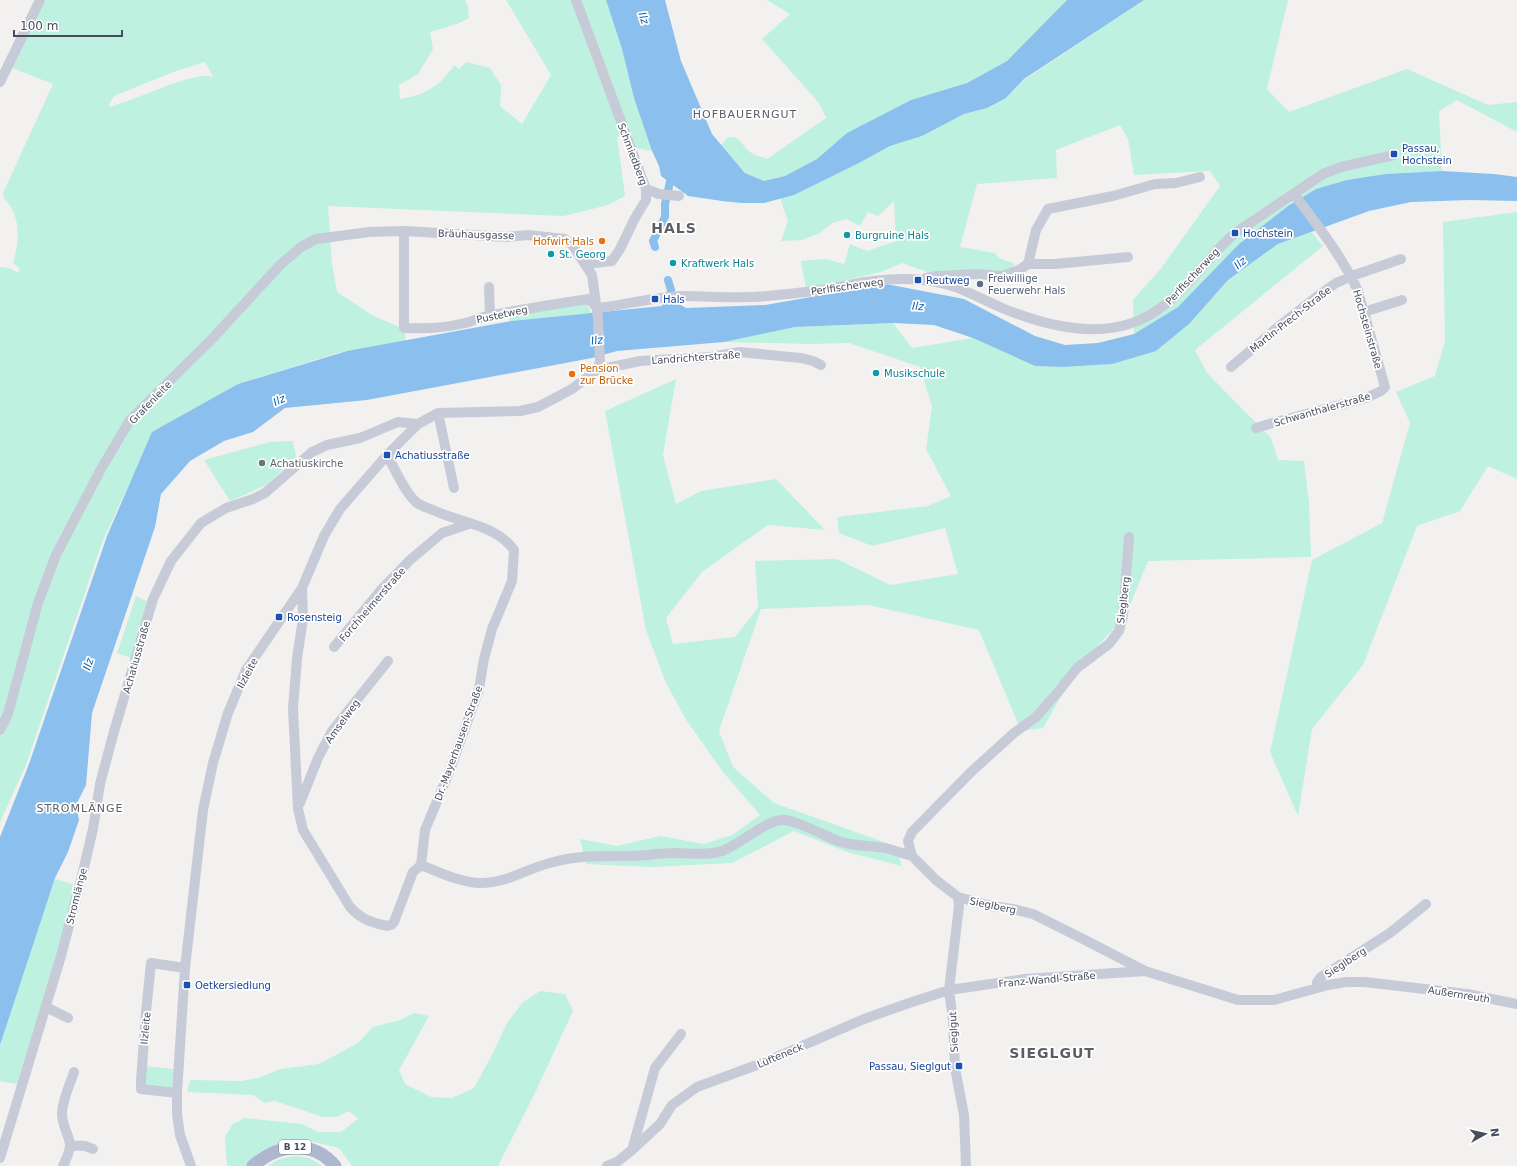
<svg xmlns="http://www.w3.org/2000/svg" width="1517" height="1166" viewBox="0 0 1517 1166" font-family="'DejaVu Sans',sans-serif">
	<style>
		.green { fill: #bef1df; fill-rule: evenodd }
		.water { fill: #8abfee }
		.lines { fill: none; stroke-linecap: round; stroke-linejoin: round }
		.canal { stroke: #8abfee; stroke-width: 8 }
		.minor { stroke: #c7cbd8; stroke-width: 10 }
		.major { stroke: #afb7cf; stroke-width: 13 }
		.transit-dot { fill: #1a4fb4; stroke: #fff; stroke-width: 1.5 }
		.culture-dot { fill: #0f9aa8; stroke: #fff; stroke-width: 1.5 }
		.food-dot { fill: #e8710a; stroke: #fff; stroke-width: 1.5 }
		.service-dot { fill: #5c6f8a; stroke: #fff; stroke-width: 1.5 }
		.worship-dot { fill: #6b7280; stroke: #fff; stroke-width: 1.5 }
		.labels { text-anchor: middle; stroke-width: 3.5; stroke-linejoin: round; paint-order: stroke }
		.shield { fill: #fff; stroke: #7f828e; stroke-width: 1 }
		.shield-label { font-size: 9px; font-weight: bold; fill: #484d5e }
		.transit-label { font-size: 10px; fill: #164399; stroke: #fff; text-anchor: start }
		.street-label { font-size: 10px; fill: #484d5e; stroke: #fff }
		.culture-label { font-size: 10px; fill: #0d838f; stroke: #fff; text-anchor: start }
		.food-label { font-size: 10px; fill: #c56008; stroke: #fff; text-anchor: end }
		.service-label { font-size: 10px; fill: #4e5e75; stroke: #fff; text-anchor: start }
		.worship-label { font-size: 10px; fill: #5b616d; stroke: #fff; text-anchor: start }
		.water-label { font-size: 11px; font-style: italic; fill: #0960b0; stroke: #fff }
		.neighbourhood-label { font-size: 11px; letter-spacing: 1px; fill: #5c5e65; stroke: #fff }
		.district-label { font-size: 14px; font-weight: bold; letter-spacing: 1px; fill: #5c5e65; stroke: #fff }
	</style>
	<rect width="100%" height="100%" fill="#f3f1f0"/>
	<path class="green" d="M43,0H465L468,6L469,18L457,24L430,32L433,49L418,74L399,85L400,99C423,96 442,85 454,65L459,69L466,62L490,68L501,85L500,106L522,124L551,75L506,0H606L622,49L634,98L652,151L635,148L631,134L617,137L625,196L608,205L564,216L328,206L332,264L337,292L372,315L404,329L406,342L341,352L238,384L154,432L103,540L26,765L0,822V267L9,268L18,273L20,269L13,263C18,245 21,226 12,209C9,203 3,199 3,193L53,84L12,68ZM205,62L213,77C192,70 134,102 108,107L114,96L176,71Z
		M767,0H1067L1007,61L967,83L911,100L848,133L817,159L785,176L764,181L746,173L721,145L727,138L734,137C741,140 743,146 749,151C754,156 761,156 767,159L826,118L819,103L762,39L790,14Z
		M1144,0H1288L1267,89L1289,112L1407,69L1488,105L1517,102V132L1457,100L1439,111L1442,171L1386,174L1316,189L1288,206L1239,244L1178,307L1134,334L1133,300L1162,267L1220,186L1210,171L1134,175L1128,139L1120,125L1056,150L1057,178L977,184L960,247L995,253L999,258L1015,264L1006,273H930L902,263L881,272L806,289L801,261L826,259L844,264L850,244L867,251L896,241L894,201L878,216L868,212L860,226L846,219L832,223L820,233L802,240L781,241L788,221L780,198L794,195L857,164L890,146L922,136L964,114L987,108L1006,98L1024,80Z
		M1517,212V479L1488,466L1460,511L1417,526L1363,665L1312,729L1298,816L1270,752L1312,560L1382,523L1410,423L1396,392L1435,376L1445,341L1443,222Z
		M1311,232L1323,246L1195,350L1207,373L1271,438L1278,460L1304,461L1309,502L1311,557L1148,561L1126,615L1076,670L1043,728L1021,731L979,630L868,605L761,609L719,731L733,767L774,803L895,846L902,866L847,852L794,831L732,863L651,867L586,864L580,839L617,846L660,836L704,844L732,835L760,815L723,772L687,721L666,683L646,630L605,411L676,379L663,455L676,504L701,491L776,479L825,530L768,525L702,572L666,618L673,644L735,637L758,608L755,561L837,559L890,585L958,574L945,528L872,546L839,533L837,517L928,506L951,496L926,449L932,407L920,367L849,343L811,344L724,342L795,327L893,323L912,348L973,338L1035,366L1063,367L1112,364L1190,323L1228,280L1278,244Z
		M587,304L591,313L511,321L501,313Z
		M293,441L296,457L266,485L230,501L204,460L270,442Z
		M136,596L149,602L131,658L117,653Z
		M55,879L75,885L63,935L17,1084L0,1081V1045L30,947Z
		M540,991L565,994L573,1011L535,1093L498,1166H352L339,1148L314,1142H292L248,1166H227L225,1136L233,1124L245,1118L302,1124L318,1132H341L358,1119L349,1111L337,1117H323L275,1101L264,1103L254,1095L187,1092L190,1080L241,1081L258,1078L280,1069L319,1064L358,1043L373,1027L400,1020L414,1013L429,1016L399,1070L405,1084L431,1097L452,1098L474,1088L492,1055L507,1023L523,1002Z
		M144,1066L174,1069L172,1089L142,1086Z
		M297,1156L309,1158L322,1166H268C277,1159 286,1157 297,1156Z"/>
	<path class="water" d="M606,0H665L681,61L712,134L745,173L764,181L785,176L817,159L847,133L911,100L967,83L1007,61L1067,0H1144L1024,79L1006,98L987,108L964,114L922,136L890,146L857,164L794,195L764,203H741L722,201L688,196L661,176L659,166L652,151L634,98L622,49Z
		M1442,171L1494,174L1517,177V201L1470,200L1411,202L1369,211L1278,244L1228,280L1190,323L1156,351L1112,364L1063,367L1035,366L973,338L934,325L893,323L795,327L724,342L617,351L592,358L367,400L285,408L253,432L224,441L190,461L161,494L155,527L92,713L86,785L76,805L79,820L68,852L55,878L0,1045V837L29,764L107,536L152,432L238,384L347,351L511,321L662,306L664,299L677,298L679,304L686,308L765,305L886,284L964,299L1035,336L1065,345L1098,343L1134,334L1178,307L1239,244L1288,206L1316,189L1347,180L1386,174Z"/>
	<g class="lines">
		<path class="canal" d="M655,247L653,241L665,217V204L672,173
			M668,280L671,290L670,303"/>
		<path class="minor" d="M576,0L646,189V200L635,218L620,249L612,261L586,264
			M0,82L40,0
			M646,189L659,194L679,196
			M404,231V328C425,329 445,328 465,323C474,321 483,316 492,315C524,309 556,304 589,299L597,308
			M1028,264H1055L1128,257
			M926,278L937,276L977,274L1002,276L1019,270L1028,264L1036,230L1048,209L1113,196L1155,184L1176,183L1200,177
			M489,287L490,315
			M597,308C625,305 653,297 682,296C711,296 739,299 768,296C788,294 809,292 829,289C844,286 859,282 873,281C897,278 922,278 945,284C965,289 983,300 1002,308C1041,324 1088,337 1129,324C1176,310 1200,263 1235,233L1323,174L1341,167L1394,155
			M1364,312L1402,300
			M1231,367L1278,327L1319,295L1336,283L1352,276L1401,259
			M438,413L454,488
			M1256,428L1276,422L1366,398L1381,391L1385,387L1358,291C1342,256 1317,225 1294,194
			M387,455C395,469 404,491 416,502C421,506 427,508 433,510C460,523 495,524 514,550L512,581L492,629L484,659L479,689L450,770L425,830L421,865
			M1129,537L1123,616L1119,631L1109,644L1077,668L1058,692L1036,717L1014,733L971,772L912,832L908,841L912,856L936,880L958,897L991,906L1013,909L1033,914L1087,941L1145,971L1238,1000H1274L1328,985L1346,982H1365L1467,994L1517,1004
			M302,588L303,619L297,658L293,709L298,809L303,830L350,907C362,920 371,922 387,926L391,925L394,922L413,872L421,865
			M334,647L381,590L410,560L442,533L469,524
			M0,730L8,714L38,603L56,555L101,469L130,420L211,340L280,265L301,247L316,239L369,232L404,231L506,237L528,235L565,239L573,246L592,275L598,318L600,361L597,370
			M300,803L318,758L332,731L388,661
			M421,865C439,872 461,883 481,883C507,883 526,869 550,863C576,855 602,856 629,856C644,856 659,853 674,853C690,853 707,856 722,851C741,844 762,823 781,820C792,818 825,836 838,841C854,847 872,845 889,849C896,851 904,854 912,856
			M958,897L959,906L949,990L953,1020L955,1068L964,1115L966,1166
			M1317,988V982L1321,977L1390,933L1426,904
			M46,1007L68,1018
			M177,1093L141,1089V1081L146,1012L151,963L185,968
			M70,1145L85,1146L93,1149
			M632,1150L660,1124L672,1105L697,1087L765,1062L864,1019L909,1003L949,990L1025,979L1145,971
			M0,1158L61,956L81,880L93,829L100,784L113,735L153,599L171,561L201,523L226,508L253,499L265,493L312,452L327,445L360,438L398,422L418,424
			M63,1166C66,1159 70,1152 70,1145C69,1134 62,1126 62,1114C62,1100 70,1085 74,1072
			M191,1166L180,1135L177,1114V1093L185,968L203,810L213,763L228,713L246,670L302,588L324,536L340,509L387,455L418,424L438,413L520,411L538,407L572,389L597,370L640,361L710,357L740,352L801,358L813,361L821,365
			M607,1166L617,1162L632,1150L655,1068L681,1034"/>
		<path class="major" d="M253,1166C278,1144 312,1139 335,1166"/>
	</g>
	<g class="transit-dot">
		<rect x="1390" y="150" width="8" height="8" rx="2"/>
		<rect x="1231" y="229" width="8" height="8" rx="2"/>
		<rect x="914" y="276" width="8" height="8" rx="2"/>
		<rect x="651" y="295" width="8" height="8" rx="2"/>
		<rect x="383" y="451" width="8" height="8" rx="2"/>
		<rect x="275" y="613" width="8" height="8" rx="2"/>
		<rect x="183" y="981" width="8" height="8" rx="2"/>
		<rect x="955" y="1062" width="8" height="8" rx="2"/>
	</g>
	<g class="culture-dot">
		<circle cx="847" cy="235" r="4"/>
		<circle cx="551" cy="254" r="4"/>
		<circle cx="673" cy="263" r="4"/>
		<circle cx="876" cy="373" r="4"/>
	</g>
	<g class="food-dot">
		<circle cx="602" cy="241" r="4"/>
		<circle cx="572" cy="374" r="4"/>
	</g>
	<circle class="service-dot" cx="980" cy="284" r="4"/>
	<circle class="worship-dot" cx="262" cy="463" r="4"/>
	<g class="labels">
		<rect class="shield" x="279" y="1140" width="32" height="14" rx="3"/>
		<g class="shield-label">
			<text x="295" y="1150">B 12</text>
		</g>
		<g class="transit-label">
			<text x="1402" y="152">Passau,<tspan x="1402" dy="12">Hochstein</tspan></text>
			<text x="1243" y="237">Hochstein</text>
			<text x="926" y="284">Reutweg</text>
			<text x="663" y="303">Hals</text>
			<text x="395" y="459">Achatiusstraße</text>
			<text x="287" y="621">Rosensteig</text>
			<text x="195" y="989">Oetkersiedlung</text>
			<text x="951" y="1070" text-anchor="end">Passau, Sieglgut</text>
		</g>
		<g class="street-label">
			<text transform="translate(633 154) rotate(69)" y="4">Schmiedberg</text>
			<text transform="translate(476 234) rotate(2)" y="4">Bräuhausgasse</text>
			<text transform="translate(1192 276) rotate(-47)" y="4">Perlfischerweg</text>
			<text transform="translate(847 286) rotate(-8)" y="4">Perlfischerweg</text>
			<text transform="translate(502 314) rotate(-12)" y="4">Pustetweg</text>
			<text transform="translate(1290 319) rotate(-38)" y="4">Martin-Prech-Straße</text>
			<text transform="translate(1368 329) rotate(74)" y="4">Hochsteinstraße</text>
			<text transform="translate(696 357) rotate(-4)" y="4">Landrichterstraße</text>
			<text transform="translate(150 402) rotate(-46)" y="4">Grafenleite</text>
			<text transform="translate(1322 409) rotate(-16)" y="4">Schwanthalerstraße</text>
			<text transform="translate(1123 600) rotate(-83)" y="4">Sieglberg</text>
			<text transform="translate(372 604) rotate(-49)" y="4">Forchheimerstraße</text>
			<text transform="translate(136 657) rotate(-74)" y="4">Achatiusstraße</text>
			<text transform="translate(247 673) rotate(-62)" y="4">Ilzleite</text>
			<text transform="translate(342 721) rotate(-54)" y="4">Amselweg</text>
			<text transform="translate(458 743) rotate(-70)" y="4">Dr.-Mayerhausen-Straße</text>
			<text transform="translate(76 896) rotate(-76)" y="4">Stromlänge</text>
			<text transform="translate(993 905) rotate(12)" y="4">Sieglberg</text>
			<text transform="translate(1345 962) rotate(-33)" y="4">Sieglberg</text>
			<text transform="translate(1047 979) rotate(-5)" y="4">Franz-Wandl-Straße</text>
			<text transform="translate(1459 994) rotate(9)" y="4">Außernreuth</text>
			<text transform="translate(145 1028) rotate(-85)" y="4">Ilzleite</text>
			<text transform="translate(953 1032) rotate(-93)" y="4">Sieglgut</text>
			<text transform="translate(780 1055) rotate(-23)" y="4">Lüfteneck</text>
		</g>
		<g class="culture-label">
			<text x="855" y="239">Burgruine Hals</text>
			<text x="559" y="258">St. Georg</text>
			<text x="681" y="267">Kraftwerk Hals</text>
			<text x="884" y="377">Musikschule</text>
		</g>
		<g class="food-label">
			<text x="594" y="245">Hofwirt Hals</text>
			<text x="580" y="372" text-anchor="start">Pension<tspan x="580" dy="12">zur Brücke</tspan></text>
		</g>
		<g class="service-label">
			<text x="988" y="282">Freiwillige<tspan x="988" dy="12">Feuerwehr Hals</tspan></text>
		</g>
		<g class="worship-label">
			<text x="270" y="467">Achatiuskirche</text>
		</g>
		<g class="water-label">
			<text transform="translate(644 18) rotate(71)" y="4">Ilz</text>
			<text transform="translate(1240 263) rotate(-41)" y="4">Ilz</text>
			<text transform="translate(918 306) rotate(3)" y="4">Ilz</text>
			<text transform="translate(597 340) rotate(-8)" y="4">Ilz</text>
			<text transform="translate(279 400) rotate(-25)" y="4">Ilz</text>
			<text transform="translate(88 664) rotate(-73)" y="4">Ilz</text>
		</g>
		<g class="neighbourhood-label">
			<text x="745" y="118">HOFBAUERNGUT</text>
			<text x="80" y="812">STROMLÄNGE</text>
		</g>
		<g class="district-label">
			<text x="674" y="233">HALS</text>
			<text x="1052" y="1058">SIEGLGUT</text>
		</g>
	</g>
	<g transform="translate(1485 1134) rotate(82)" stroke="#ffffff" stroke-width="3" paint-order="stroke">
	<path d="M0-3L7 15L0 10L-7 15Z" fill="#484d5e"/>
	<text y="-6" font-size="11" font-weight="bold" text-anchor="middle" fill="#484d5e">N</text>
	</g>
	<path d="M14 30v6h108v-6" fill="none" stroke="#484d5e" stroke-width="2"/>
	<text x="20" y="30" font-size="12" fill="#484d5e" stroke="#ffffff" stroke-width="3" paint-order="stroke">100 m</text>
</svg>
